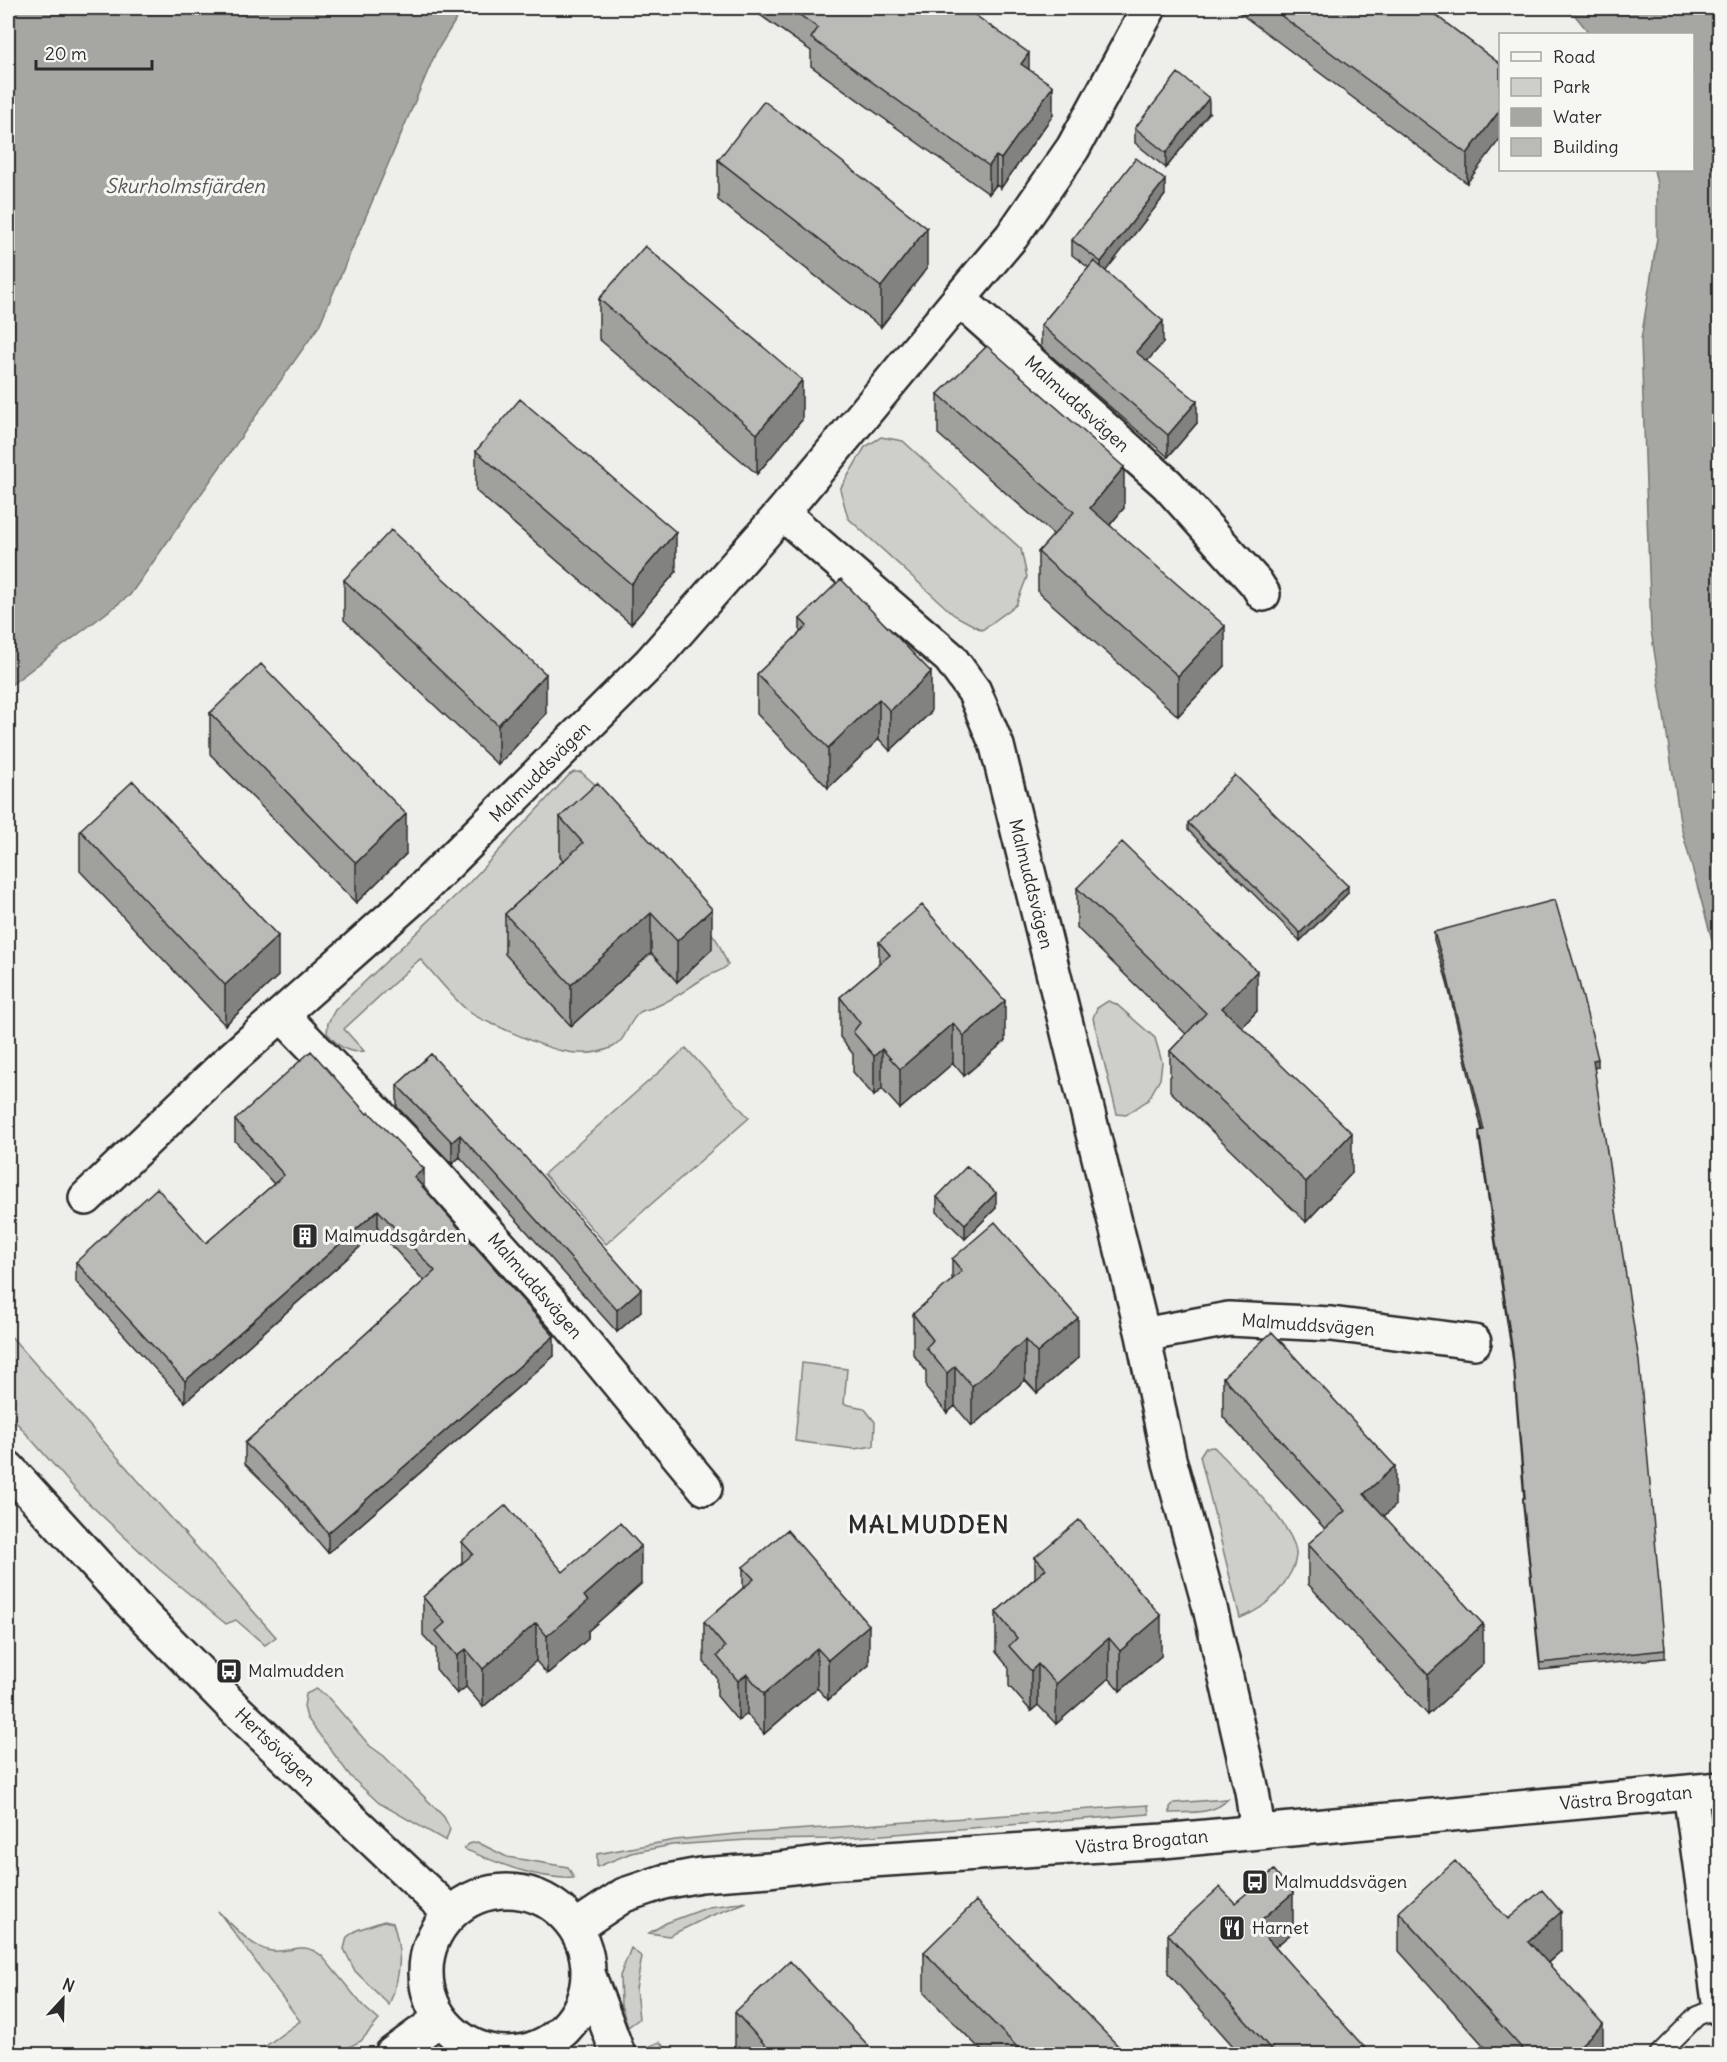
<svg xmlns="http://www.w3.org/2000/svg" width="1727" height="2062" viewBox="0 0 1727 2062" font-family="Delius,sans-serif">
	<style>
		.green { fill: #cececa; stroke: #7c7c7a; stroke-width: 1.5 }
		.water { fill: #a6a6a3; stroke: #757573; stroke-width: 1.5 }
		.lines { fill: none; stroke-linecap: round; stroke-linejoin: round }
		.service-casing { stroke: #2b2b2b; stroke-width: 22 }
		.minor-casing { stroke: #2b2b2b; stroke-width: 38 }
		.secondary-casing { stroke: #2b2b2b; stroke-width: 38 }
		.service { stroke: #f6f6f2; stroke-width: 18 }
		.minor { stroke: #f6f6f2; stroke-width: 33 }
		.secondary { stroke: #f6f6f2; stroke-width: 33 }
		.wall { fill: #a0a09d; stroke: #2b2b2b; stroke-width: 1.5 }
		.shaded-wall { fill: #828280; stroke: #2b2b2b; stroke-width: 1.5 }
		.building { fill: #babab7; stroke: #2b2b2b; stroke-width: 1.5 }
		.labels { text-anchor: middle; stroke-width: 6; stroke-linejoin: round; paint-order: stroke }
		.street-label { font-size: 18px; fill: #2b2b2b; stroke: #f6f6f2 }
		.poi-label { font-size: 18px; fill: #2b2b2b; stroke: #f6f6f2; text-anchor: start }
		.water-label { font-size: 20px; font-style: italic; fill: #565655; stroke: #f6f6f2 }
		.district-label { font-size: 24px; font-weight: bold; letter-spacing: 1.5px; fill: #2b2b2b; stroke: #f6f6f2 }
	</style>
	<rect width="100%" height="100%" fill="#eeeeea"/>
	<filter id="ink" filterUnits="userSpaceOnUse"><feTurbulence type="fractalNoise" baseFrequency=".0167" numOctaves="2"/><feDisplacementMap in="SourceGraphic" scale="12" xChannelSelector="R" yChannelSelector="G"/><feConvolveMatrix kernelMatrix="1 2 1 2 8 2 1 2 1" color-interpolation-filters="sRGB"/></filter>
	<g filter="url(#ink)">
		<path class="green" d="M881,437L903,441L1021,549L1027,577L1016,605L982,630L954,615L848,518L840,489L865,447Z
			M574,772H581L610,798L583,883L571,1025L651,953L677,981L712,949L677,910L698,914L718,942L728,965C721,972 712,973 704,978C688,988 675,999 657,1006C652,1009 645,1009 640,1012C627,1022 627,1040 613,1047C577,1064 536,1043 504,1029C491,1023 477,1019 467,1010C450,995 436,976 420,959L344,1029L364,1051C347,1054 338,1046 327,1033L328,1023L335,1010L469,883L569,775Z
			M1108,1001L1116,1004L1155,1038L1162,1062L1160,1079L1148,1100L1126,1115L1117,1114L1093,1018L1097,1008Z
			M686,1048L749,1118L606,1244L544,1174Z
			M8,1333L276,1637L265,1645L236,1620L226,1624L160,1570L81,1496L8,1413Z
			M802,1363L847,1369L844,1404L864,1408L875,1422L874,1446L854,1449L795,1441Z
			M1214,1447C1233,1467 1299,1529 1296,1556C1295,1567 1289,1576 1283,1585C1272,1601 1257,1612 1240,1618L1200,1456L1205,1448Z
			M316,1689L326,1695L370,1746L384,1756L444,1817L450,1829L446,1841L379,1803L351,1777L307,1718L304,1707L306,1694Z
			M1228,1799C1214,1815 1189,1812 1170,1813V1807L1174,1803Z
			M1148,1805L1149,1814L832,1839L747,1840L672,1845L631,1853L597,1867V1854L675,1840L736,1834Z
			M477,1842L507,1857L568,1867L574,1878C537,1880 498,1863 464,1849L469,1844Z
			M747,1902L708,1917L669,1936L649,1933L666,1923L709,1907Z
			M218,1911C230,1923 254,1950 272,1951C293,1953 301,1940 322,1956L364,2007L379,2020L361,2041L335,2054H255L300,2021Z
			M384,1921L393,1923C403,1953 401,1975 389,2005L355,1971L344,1949L347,1937L357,1930Z
			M631,1948L642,1957L636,1989L639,2019L628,2027L621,2005L620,1976Z
			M659,2042L673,2054H644L640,2050Z"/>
		<path class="water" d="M8,8H463L436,52L319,326L130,595L8,687Z
			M1569,8H1719V965L1681,827L1651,630L1641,340L1657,238V184L1654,170H1692V34H1590Z"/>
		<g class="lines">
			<defs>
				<path id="service" d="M1659,2054L1697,2016L1719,2007"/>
				<path id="minor" d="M959,299L1012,236L1073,148L1149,8
					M782,513L950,658L974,691L997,746L1143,1335L1169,1459L1210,1608L1252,1791L1258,1832
					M282,1015L433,1171L567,1321L705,1488
					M86,1198L229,1061L414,897L650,663L782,513L959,299L1167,484L1256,583L1263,594
					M1143,1335L1229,1319L1331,1324L1474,1342
					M1690,1792L1720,2009
					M576,1927L624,1895L663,1882L700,1875L770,1870L826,1863L1163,1841L1720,1789
					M392,2054L440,2019"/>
				<path id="secondary" d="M8,1468L131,1603L235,1709L450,1913
					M426 1972a81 81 0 1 1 162 0a81 81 0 1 1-162 0Z
					M589,1976L618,2054"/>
			</defs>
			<use href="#service" class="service-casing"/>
			<use href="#minor" class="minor-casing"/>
			<use href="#secondary" class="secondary-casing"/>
			<use href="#service" class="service"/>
			<use href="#minor" class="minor"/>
			<use href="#secondary" class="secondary"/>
		</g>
		<path class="wall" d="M750,8H965L1029,70L1053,115L1001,188L996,185L989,194L811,66V51Z
			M1233,8H1426L1500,64L1467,183Z
			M1209,113L1166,168L1135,143V128Z
			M718,160L927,268L881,327L718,200Z
			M1165,195L1105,271L1163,343L1147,361L1197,423L1168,457L1041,347V325L1089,268L1072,255V240Z
			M599,299L802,420L757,474L599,339Z
			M938,394L1124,508L1110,525L1225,666L1178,716L1038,592V552L1054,535L938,434Z
			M476,451L676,572L631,624L476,491Z
			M344,580L546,714L498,765L344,620Z
			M800,619L931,712L890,751L879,739L828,788L757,714V674L800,633Z
			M210,713L406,854L356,903L210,754Z
			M560,817L712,949L677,982L651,953L571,1026L505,954V914L563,861L560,857Z
			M1188,823L1348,893L1300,941L1221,861L1220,862L1188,830Z
			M80,830L278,976L225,1025L80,871Z
			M1077,888L1257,1011L1242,1027L1352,1173L1306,1222L1170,1091V1051L1186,1034L1077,928Z
			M1434,932L1598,1067L1594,1068L1665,1650V1658L1540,1670L1523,1505V1498H1524L1513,1361L1479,1138V1131L1482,1130L1446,978L1434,940Z
			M879,942L1005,1041L964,1076L953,1063L900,1109L882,1089L874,1096L853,1072V1054L840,1037V997L879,964Z
			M431,1054L641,1311L617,1332L460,1157L452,1164L397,1107V1085Z
			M235,1120L424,1189L554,1356L328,1553L284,1502L245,1464V1443L424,1281L378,1231L185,1402L76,1282V1262L206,1243L274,1184L235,1141Z
			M937,1197L996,1208L965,1239L937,1212Z
			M952,1259L1078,1358L1037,1393L1025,1380L972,1426L955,1406L947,1413L926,1388V1371L913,1354V1314L952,1280Z
			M1223,1377L1395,1506L1384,1516L1483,1664L1428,1715L1308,1584V1544L1325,1529L1223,1417Z
			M462,1542L563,1572L641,1584L588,1631V1639L547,1674L536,1661L483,1707L466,1687L457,1694L436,1669V1649L423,1635V1597L462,1563Z
			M1035,1557L1161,1656L1120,1691L1109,1678L1056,1724L1038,1705L1031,1711L1009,1686V1668L996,1652V1612L1035,1578Z
			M743,1567L869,1665L828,1700L817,1688L764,1734L747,1714L738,1721L717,1696V1678L704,1662V1622L743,1588Z
			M1235,1903L1293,1932L1275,1947L1364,2055H1241L1168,1973V1934Z
			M1399,1912L1508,1919L1561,1951L1548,1963L1603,2055H1492L1399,1951Z
			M924,1952L1127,2055H986L924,1993Z
			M735,2012L877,2055H737L735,2052Z"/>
		<path class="shaded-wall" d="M1029,53V81L1021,64Z
			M1053,86V115L1001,188V159Z
			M1209,98V113L1166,168V153Z
			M1500,110V139L1467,183V154Z
			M996,156V185L989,194V166Z
			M1165,180V195L1101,277V262Z
			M927,228V268L881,327V287Z
			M1163,321V343L1136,374V352Z
			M802,380V420L757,474V434Z
			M1197,401V423L1168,457V435Z
			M1124,467V508L1090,548V508Z
			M676,532V572L631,624V584Z
			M1225,626V666L1178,716V676Z
			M931,672V712L890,751V711Z
			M546,674V714L498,765V725Z
			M879,699V739L828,788V748Z
			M406,814V854L356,903V863Z
			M1348,886V893L1300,941V933Z
			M712,909V949L677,982V941Z
			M651,913V953L571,1026V985Z
			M278,936V976L225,1025V985Z
			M1257,971V1011L1222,1048V1008Z
			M1005,1001V1041L964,1076V1036Z
			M953,1023V1063L900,1109V1069Z
			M882,1049V1089L874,1096V1056Z
			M1598,1059V1067L1593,1068V1060Z
			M1352,1133V1173L1306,1222V1182Z
			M460,1135V1157L452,1164V1142Z
			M424,1169V1189L414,1177Z
			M996,1193V1208L965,1239V1224Z
			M378,1210V1231L185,1402V1381Z
			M641,1289V1311L617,1332V1310Z
			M1078,1318V1358L1037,1393V1353Z
			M554,1336V1356L328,1553V1533Z
			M1025,1340V1380L972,1426V1386Z
			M955,1366V1406L947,1413V1373Z
			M1395,1466V1506L1364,1534V1494Z
			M641,1546V1584L588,1631V1639L547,1674V1636L584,1596Z
			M1161,1616V1656L1120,1691V1651Z
			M536,1623V1661L483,1707V1669Z
			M1483,1624V1664L1428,1715V1675Z
			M869,1625V1665L828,1700V1660Z
			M1109,1638V1678L1056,1724V1684Z
			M817,1648V1688L764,1734V1694Z
			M466,1649V1687L457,1694V1656Z
			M1038,1664V1705L1031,1711V1671Z
			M747,1674V1714L738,1721V1681Z
			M1293,1893V1932L1255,1964V1925Z
			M1561,1912V1951L1528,1980V1941Z
			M1603,2024V2055H1570Z
			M1364,2047V2055H1356Z"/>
		<path class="building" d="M790,8H965L1029,53L1021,64L1053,86L1001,159L996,156L989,166L811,38L818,28Z
			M1271,8H1426L1500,64V110L1467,154Z
			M1178,73L1209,98L1166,153L1135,128Z
			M764,101L927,228L881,287L718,160Z
			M1136,158L1165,180L1101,262L1072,240Z
			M645,246L802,380L757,434L599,299Z
			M1094,261L1163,321L1136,352L1197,401L1168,435L1041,325Z
			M987,346L1124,467L1090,508L1225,626L1178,676L1038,552L1074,512L938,394Z
			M520,399L676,532L631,584L476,451Z
			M391,530L546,674L498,725L344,580Z
			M841,579L931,672L890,711L879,699L828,748L757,674L807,626L800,619Z
			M261,664L406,814L356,863L210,713Z
			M1235,775L1348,886L1300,933L1221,853L1220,854L1188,823Z
			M133,781L278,936L225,985L80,830Z
			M597,783L712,909L677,941L651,913L571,985L505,914L583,843L560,817Z
			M1122,842L1257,971L1222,1008L1352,1133L1306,1182L1170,1051L1206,1013L1077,888Z
			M1555,900L1578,978L1598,1059L1593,1060L1639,1361L1665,1650L1540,1663L1523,1498H1525L1513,1353L1479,1131L1484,1130L1446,971L1434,932Z
			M922,905L1005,1001L964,1036L953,1023L900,1069L882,1049L874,1056L853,1032L860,1023L840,997L890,955L879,942Z
			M311,1051L367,1114L369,1112L424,1169L414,1177L554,1336L328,1533L284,1482L245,1443L435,1271L378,1210L185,1381L76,1262L157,1188L206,1243L284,1175L235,1120Z
			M431,1054L519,1150L641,1289L617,1310L460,1135L452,1142L397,1085Z
			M967,1166L996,1193L965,1224L937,1197Z
			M995,1222L1078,1318L1037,1353L1025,1340L972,1386L955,1366L947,1373L926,1348L933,1340L913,1314L962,1271L952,1259Z
			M1272,1332L1395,1466L1364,1494L1483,1624L1428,1675L1308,1544L1345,1511L1223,1377Z
			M506,1505L563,1572L620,1523L641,1546L584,1596L588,1601L547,1636L536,1623L483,1669L466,1649L457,1656L436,1631L445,1623L423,1597L473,1554L462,1542Z
			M1079,1520L1161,1616L1120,1651L1109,1638L1056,1684L1038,1664L1031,1671L1009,1646L1017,1638L996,1612L1046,1569L1035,1557Z
			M787,1530L869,1625L828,1660L817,1648L764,1694L747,1674L738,1681L717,1656L725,1647L704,1622L754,1579L743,1567Z
			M1455,1861L1508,1919L1542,1890L1561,1912L1528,1941L1603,2024L1570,2055H1528L1399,1912Z
			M1274,1870L1293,1893L1255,1925L1364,2047L1356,2055H1276L1168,1934L1220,1887L1235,1903Z
			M976,1901L1127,2055H1025L924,1952Z
			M790,1961L877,2055H774L735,2012Z"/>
	</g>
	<defs>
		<symbol id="building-square" viewBox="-11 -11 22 22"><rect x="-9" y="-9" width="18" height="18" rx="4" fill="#2b2b2b" stroke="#f6f6f2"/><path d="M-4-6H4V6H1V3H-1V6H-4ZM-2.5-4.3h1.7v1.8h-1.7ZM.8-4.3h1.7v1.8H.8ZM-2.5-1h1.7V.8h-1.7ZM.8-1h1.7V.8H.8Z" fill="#fff"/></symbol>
		<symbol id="bus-square" viewBox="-11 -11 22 22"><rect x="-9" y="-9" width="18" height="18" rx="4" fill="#2b2b2b" stroke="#f6f6f2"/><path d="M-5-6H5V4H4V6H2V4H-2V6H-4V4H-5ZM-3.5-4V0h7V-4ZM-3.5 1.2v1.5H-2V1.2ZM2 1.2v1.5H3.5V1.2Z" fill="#fff"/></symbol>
		<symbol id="restaurant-square" viewBox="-11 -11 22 22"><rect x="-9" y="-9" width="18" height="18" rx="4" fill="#2b2b2b" stroke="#f6f6f2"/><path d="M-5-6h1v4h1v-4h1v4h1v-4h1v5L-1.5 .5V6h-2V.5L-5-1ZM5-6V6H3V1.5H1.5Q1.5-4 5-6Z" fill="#fff"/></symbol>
	</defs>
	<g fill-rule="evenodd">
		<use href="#building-square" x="290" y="1221" width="30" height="30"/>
		<use href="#bus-square" x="214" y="1656" width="30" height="30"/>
		<use href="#bus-square" x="1240" y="1867" width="30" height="30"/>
		<use href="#restaurant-square" x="1217" y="1913" width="30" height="30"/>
	</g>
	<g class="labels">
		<g class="street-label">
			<text transform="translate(1077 404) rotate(42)" y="6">Malmuddsvägen</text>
			<text transform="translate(540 772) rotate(-45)" y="6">Malmuddsvägen</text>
			<text transform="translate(1031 884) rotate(76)" y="6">Malmuddsvägen</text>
			<text transform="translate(535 1286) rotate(49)" y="6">Malmuddsvägen</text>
			<text transform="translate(1308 1325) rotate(4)" y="6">Malmuddsvägen</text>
			<text transform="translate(275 1747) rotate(44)" y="6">Hertsövägen</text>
			<text transform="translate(1626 1798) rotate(-5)" y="6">Västra Brogatan</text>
			<text transform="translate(1142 1842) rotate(-5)" y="6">Västra Brogatan</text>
		</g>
		<g class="poi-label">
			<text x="324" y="1242">Malmuddsgården</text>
			<text x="248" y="1677">Malmudden</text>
			<text x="1274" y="1888">Malmuddsvägen</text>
			<text x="1252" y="1934">Harnet</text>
		</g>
		<g class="water-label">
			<text x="185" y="193">Skurholmsfjärden</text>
		</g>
		<g class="district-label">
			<text x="929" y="1533">MALMUDDEN</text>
		</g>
	</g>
	<rect width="1727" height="2062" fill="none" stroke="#f6f6f2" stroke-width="30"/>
	<rect x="15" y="15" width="1697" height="2032" fill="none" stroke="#2b2b2b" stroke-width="2" filter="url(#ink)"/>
	<rect x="1499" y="33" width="195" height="138" fill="#f6f6f2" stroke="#a5a5a2" stroke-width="1.5"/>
	<rect x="1511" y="52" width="30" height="9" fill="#f6f6f2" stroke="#a5a5a2" stroke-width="1.5"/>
	<text x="1553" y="63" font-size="18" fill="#2b2b2b">Road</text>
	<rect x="1511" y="78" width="30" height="18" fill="#cececa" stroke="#a5a5a2" stroke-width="1.5"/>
	<text x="1553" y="93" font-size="18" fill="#2b2b2b">Park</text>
	<rect x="1511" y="108" width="30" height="18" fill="#a6a6a3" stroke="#a5a5a2" stroke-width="1.5"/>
	<text x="1553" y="123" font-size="18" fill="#2b2b2b">Water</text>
	<rect x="1511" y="138" width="30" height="18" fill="#babab7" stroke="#a5a5a2" stroke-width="1.5"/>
	<text x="1553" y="153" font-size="18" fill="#2b2b2b">Building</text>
	<g transform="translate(63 1999) rotate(22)" stroke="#f6f6f2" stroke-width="4.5" paint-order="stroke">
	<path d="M0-4.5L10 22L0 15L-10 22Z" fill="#2b2b2b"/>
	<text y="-9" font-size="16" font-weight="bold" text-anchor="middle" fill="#2b2b2b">N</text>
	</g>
	<path d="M36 60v9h116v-9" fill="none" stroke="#2b2b2b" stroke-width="3"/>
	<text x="45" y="60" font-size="18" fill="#2b2b2b" stroke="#f6f6f2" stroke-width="4.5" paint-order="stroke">20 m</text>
</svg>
